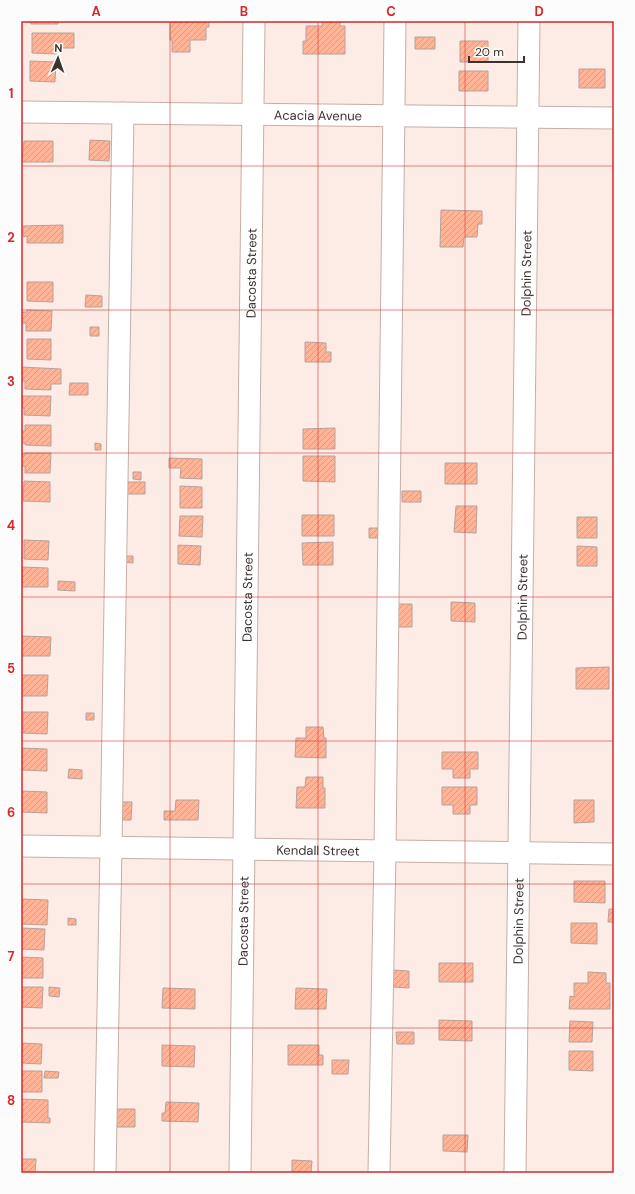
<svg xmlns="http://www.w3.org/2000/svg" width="635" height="1194" viewBox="0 0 635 1194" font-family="'DM Sans',sans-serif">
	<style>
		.building { fill: url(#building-hatch); stroke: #b7a29b }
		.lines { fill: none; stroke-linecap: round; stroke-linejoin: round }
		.minor-casing { stroke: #c5b0a8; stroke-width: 23 }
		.minor { stroke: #fff; stroke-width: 21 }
		.grid { fill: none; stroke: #d62828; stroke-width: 1; stroke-opacity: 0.55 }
		.labels { text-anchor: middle; stroke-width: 3; stroke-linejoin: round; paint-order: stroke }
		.street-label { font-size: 13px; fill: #3b3330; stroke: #fcfcfc }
		.neatline { fill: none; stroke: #d62828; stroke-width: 1.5 }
		.grid-label { font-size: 13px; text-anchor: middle; font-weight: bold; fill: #d62828 }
	</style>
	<defs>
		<pattern id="building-hatch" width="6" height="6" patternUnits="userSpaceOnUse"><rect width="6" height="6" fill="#ffb397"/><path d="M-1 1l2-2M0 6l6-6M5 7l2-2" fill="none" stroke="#db9a82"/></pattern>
	</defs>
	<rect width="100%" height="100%" fill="#fdebe5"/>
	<path class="building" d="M31,21H58V24H31Z
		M170,21H209V27H206V40H190V52H172V40H170Z
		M322,21H340V26H345V54H303V41H306V26H322Z
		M32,33H74V48H58V54L32,53Z
		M415,37H435V49H415Z
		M460,41H488V62H460Z
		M30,61L56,62L55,82L30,81Z
		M579,69H605V88H579Z
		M459,71H488V91H459Z
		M90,140L110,141L109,161L89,160Z
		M24,141H53V162H22Z
		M441,210L482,211V224H478L477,237H464L463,247H440Z
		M63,225V243H27V236L23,237V226Z
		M27,282H53V302L27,301Z
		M86,295L102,296V307H85Z
		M27,310L52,311L51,331H26V323H21V312H27Z
		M90,327H99V336H90Z
		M27,339H51V360L27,359Z
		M305,342L326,343V352H331V362H305Z
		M21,367L61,369V384H51V390L25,389V381H21Z
		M70,383H88V395H69Z
		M22,396H51L50,416L24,415V408H22Z
		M25,425H51V446L25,445V443H21V431H25Z
		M335,428V449H303V429Z
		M95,443L101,444V450H95Z
		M25,453H51L50,473H25V466H21V454H25Z
		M303,456H335V482L303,481Z
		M169,458L202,459V479L180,478L181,468H169Z
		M445,463H477V484H445Z
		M133,472H141V480L133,479Z
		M24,481L50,482V502L23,501Z
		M125,482H145V494H125Z
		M180,486L202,487V508H180Z
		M402,491H421V502H402Z
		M456,506H477L476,533L454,532Z
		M302,515H334V536H302Z
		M180,516H203L202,537L179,536Z
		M577,517H597V538H577Z
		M369,528H378V538H369Z
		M24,540L49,541L48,560L24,559Z
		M333,542V565H303L302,543Z
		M178,545L201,546L200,565L178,564Z
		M577,546L597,547V566H577Z
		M122,556H133V563L122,562Z
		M22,567L48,568V587H22Z
		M58,581L75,582V591L58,590Z
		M451,602L475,603V622L451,621Z
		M396,604H412V627H395Z
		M21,636L51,637L50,656H21Z
		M609,667V689H576V668Z
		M21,675H48L47,696H21Z
		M23,712H48L47,734L23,733Z
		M86,713H94V720H86Z
		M306,727H323L324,738H326V758L295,757L296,738H306Z
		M21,748L47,749V771L21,770Z
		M442,752H478V769H470V778H453V769H442Z
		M69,769L82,770V779L68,778Z
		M306,777H323V788H325V808H296L297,787H305Z
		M442,787H477V805H470V814H453V805H442Z
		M21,791L47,792V813L21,812Z
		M176,800H199L198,820H164V811H175Z
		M574,800H594V822L574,823Z
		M122,802H132L131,820H121Z
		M574,881H605V903L574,902Z
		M21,899L48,900L47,925L21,924Z
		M609,909H614V922H608Z
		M68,918L76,919V925H68Z
		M571,923H597V944L571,943Z
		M21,928L45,929L44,950L21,949Z
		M21,957L43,958V978H21Z
		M439,963H473V982H439Z
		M393,970L409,971V988L393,987Z
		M588,972L606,973V983H610V1009H569L570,996L574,997V983H588Z
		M21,987H43L42,1008L21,1007Z
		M49,987L60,988L59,997L49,996Z
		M163,988L195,989V1009L162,1008Z
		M296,988L327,989L326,1009H295Z
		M439,1020L472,1021V1041L439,1040Z
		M570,1021L593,1022L592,1042H569Z
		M396,1032H414V1044H397Z
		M21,1043L42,1044L41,1064L21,1063Z
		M162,1045L195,1046L194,1067L162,1066Z
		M288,1045H319V1055H323V1065H288Z
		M569,1051H593V1071L569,1070Z
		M332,1060H349L348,1074H332Z
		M21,1071H42V1092H21Z
		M45,1071L59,1072L58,1078H44Z
		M21,1099L48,1100V1118H50V1123L21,1122Z
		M166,1102L199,1103L198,1122L162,1121V1113H165Z
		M116,1109H135V1127H116Z
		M443,1135H468L467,1152L443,1151Z
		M21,1159H36L35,1173H21Z
		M292,1160L312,1161L311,1173H292Z"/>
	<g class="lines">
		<defs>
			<g id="minor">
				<path id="s1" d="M21,112L614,118"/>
				<path id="s2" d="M21,846L614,854"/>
				<path d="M105,1173L111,847L123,113"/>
				<path id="s3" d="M240,1173L254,21"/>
				<path d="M379,1173L385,851L395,21"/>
				<path id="s4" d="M515,1173L529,21"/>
			</g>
		</defs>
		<use href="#minor" class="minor-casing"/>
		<use href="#minor" class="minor"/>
	</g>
	<path class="grid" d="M170,21V1173M318,21V1173M465,21V1173M21,166H614M21,310H614M21,453H614M21,597H614M21,741H614M21,884H614M21,1028H614"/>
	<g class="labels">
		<g class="street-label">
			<text dy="5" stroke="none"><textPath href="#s1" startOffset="297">Acacia Avenue</textPath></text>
			<text dy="5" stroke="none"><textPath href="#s3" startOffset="900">Dacosta Street</textPath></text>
			<text dy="5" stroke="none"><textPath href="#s4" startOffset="900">Dolphin Street</textPath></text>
			<text dy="5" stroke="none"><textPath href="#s3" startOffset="576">Dacosta Street</textPath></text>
			<text dy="5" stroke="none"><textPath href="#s4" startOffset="576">Dolphin Street</textPath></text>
			<text dy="5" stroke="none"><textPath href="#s2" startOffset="297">Kendall Street</textPath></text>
			<text dy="5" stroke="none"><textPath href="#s3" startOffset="252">Dacosta Street</textPath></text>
			<text dy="5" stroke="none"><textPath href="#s4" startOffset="252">Dolphin Street</textPath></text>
		</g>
	</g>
	<rect width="635" height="1194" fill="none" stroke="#fcfcfc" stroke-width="44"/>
	<g transform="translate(58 58) rotate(2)" stroke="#fcfcfc" stroke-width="3" paint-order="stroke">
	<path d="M0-3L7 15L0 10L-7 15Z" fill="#3b3330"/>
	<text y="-6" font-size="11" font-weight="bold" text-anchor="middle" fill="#3b3330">N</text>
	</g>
	<path d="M469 56v6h55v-6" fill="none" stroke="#3b3330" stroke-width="2"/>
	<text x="475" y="56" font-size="12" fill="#3b3330" stroke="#fcfcfc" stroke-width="3" paint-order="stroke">20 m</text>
	<rect x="22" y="22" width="591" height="1150" class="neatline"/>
	<g class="grid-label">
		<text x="96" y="16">A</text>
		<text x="244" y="16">B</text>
		<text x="391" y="16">C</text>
		<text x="539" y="16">D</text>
		<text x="11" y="98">1</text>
		<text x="11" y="242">2</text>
		<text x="11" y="386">3</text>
		<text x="11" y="530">4</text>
		<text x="11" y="673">5</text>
		<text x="11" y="817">6</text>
		<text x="11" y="961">7</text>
		<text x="11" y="1105">8</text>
	</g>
</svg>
